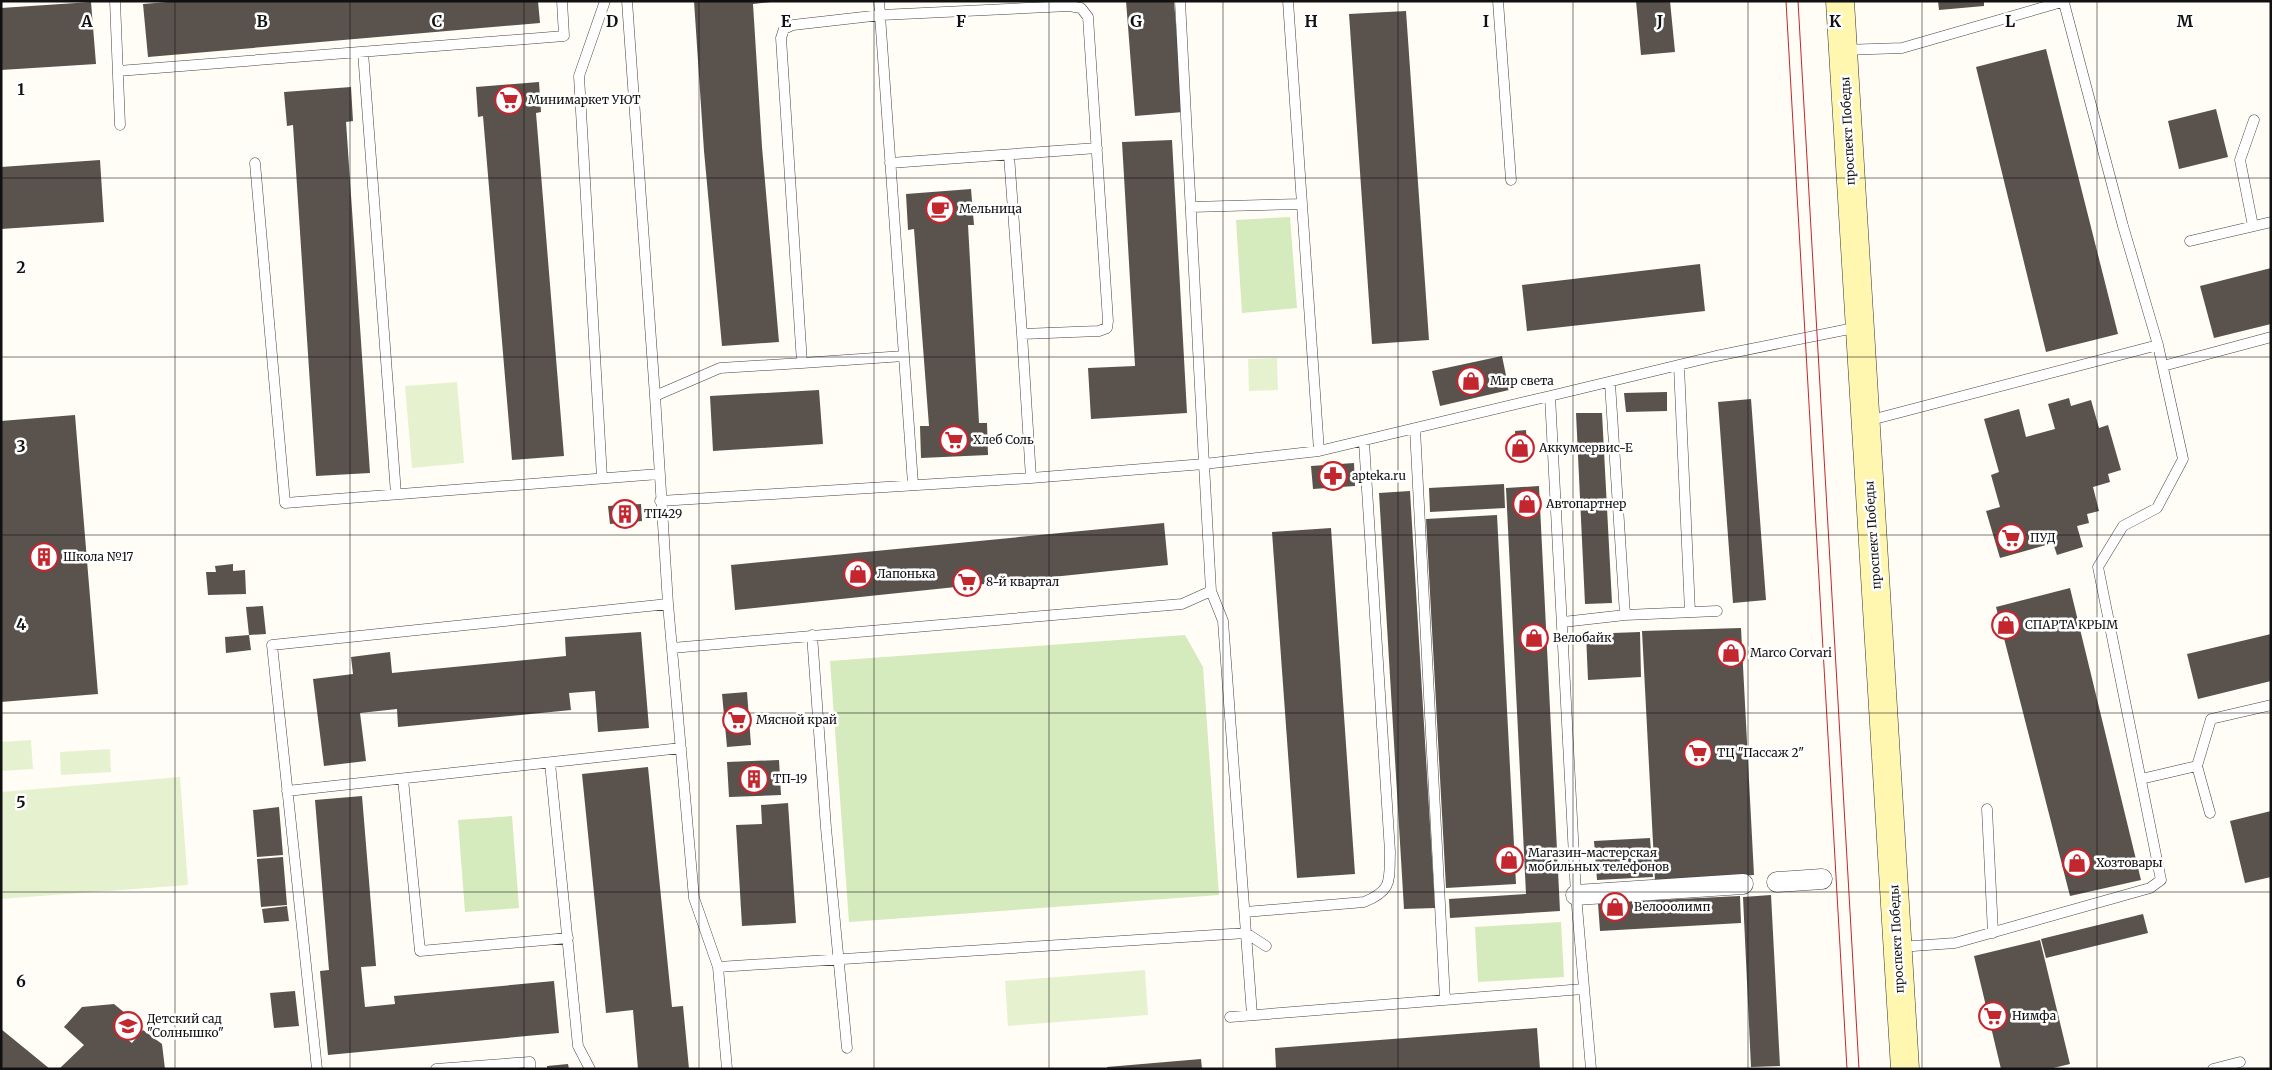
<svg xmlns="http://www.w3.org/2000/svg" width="2272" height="1070" viewBox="0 0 2272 1070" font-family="Merriweather,serif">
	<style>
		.green { fill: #d5ebbd }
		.pitch { fill: #e6f2cf }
		.building { fill: #5a524d }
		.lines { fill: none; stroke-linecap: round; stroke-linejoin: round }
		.lane-casing { stroke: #444; stroke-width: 11 }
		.street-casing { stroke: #444; stroke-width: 21 }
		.secondary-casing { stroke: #333; stroke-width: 29 }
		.lane { stroke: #fff; stroke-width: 10 }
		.street { stroke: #fff; stroke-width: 20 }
		.secondary { stroke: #fff6b0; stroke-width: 28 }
		.tram { stroke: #c4262e; stroke-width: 1 }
		.grid { fill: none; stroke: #111; stroke-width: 1; stroke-opacity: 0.55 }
		.labels { text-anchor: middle; stroke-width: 5; stroke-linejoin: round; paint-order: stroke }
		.poi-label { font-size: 12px; fill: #111; stroke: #fff; text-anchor: start }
		.street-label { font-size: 12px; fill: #111; stroke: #fff }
		.grid-label { font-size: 16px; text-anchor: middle; font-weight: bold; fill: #111; stroke: #fff; stroke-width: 5; stroke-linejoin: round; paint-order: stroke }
	</style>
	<rect width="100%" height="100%" fill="#fffdf5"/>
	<path class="green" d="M1290,217L1297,308L1242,313L1236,220Z
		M1185,635L1203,667L1219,895L849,922L830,661Z
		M512,816L519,908L465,912L458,820Z
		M1561,922L1564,977L1478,982L1475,927Z"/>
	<path class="pitch" d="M1277,358L1278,390L1249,391L1248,359Z
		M457,382L464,463L412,468L405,386Z
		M31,740L33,769L1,771V742Z
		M110,749L111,772L61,775L60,752Z
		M180,777L188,885L1,899V792Z
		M1145,970L1148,1015L1008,1026L1005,981Z"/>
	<path class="building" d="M179,1H538L540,23L148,57L143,4Z
		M694,1H779L753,4L762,147L779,342L722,346L704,151Z
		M1126,1H1174L1183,112L1135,116Z
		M1636,1H1670L1675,52L1641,55Z
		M1938,1H1984V6L1939,10Z
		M91,2L96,64L1,70V8Z
		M1406,11L1429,340L1372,344L1349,14Z
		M2046,49L2118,334L2046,352L1976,67Z
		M539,82L541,112L536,113L564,456L512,460L483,116L478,117L476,87Z
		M351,87L353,121L346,122L370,473L316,476L293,125L287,126L284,92Z
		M2216,109L2228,157L2179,169L2168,121Z
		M1172,140L1187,413L1091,419L1088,368L1135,366L1122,142Z
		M100,160L104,222L1,229V167Z
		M971,189L974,225H968L979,423H987L988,455L921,458L920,426H929L914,229L908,230L906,194Z
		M1700,264L1705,311L1527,331L1522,285Z
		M2271,268V324L2214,338L2200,286Z
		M1502,356L1509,390L1440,406L1432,371Z
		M819,390L823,444L713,451L710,396Z
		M1667,392V411L1626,412L1624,393Z
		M2069,398L2071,406L2091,400L2099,428L2108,425L2121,470L2108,474L2110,482L2093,487L2099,511L2087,514L2089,523L2077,526L2083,547L2057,555L2053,543L2000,558L1986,511L2000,507L1991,475L1999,472L1984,419L2019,409L2026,437L2055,429L2048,404Z
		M1751,399L1766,600L1733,603L1718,402Z
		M1576,413H1602L1612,603L1585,604Z
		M75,415L98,694L1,702V421Z
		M1526,430L1528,461L1517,462L1515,431Z
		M1354,463L1355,486L1313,489L1311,466Z
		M1504,484L1505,508L1430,512L1429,488Z
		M1539,486L1560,911L1450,918L1449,899L1526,894L1506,488Z
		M1410,491L1435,908L1404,909L1379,493Z
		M641,504L642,521L610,524L608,506Z
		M1497,515L1516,884L1446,888L1426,519Z
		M1164,523L1168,565L735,610L731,565Z
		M1331,528L1355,874L1297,878L1272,532Z
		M233,564V571L245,570L246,594L208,595L206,572H216L215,566Z
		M2070,588L2141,880L2070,896L1996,607Z
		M263,606L266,634L249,635L246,607Z
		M1741,628L1754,875L1655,881L1642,631Z
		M641,632L649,728L598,732L595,691L569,693L571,710L398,727L397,709L360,713L366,761L324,766L313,679L353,674L351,657L390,652L392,673L566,656L565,637Z
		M1640,632L1641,677L1588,680L1586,634Z
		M2271,634V681L2198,699L2187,654Z
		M249,635L251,650L226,653L225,637Z
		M747,692L751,745L727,747L722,694Z
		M779,760L781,795L729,797L727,762Z
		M648,767L672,1007L683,1006L689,1069H638L633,1010L606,1013L582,774Z
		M362,796L376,966L361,967L365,1007L395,1004L394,996L554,981L559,1033L328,1055L320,971L329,970L315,800Z
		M788,803L796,923L742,926L736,825L762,824L761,805Z
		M279,807L283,855L257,857L253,810Z
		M2271,811V877L2245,883L2230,821Z
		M1650,838L1653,877L1597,880L1594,841Z
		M283,857L287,905L261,907L257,859Z
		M1771,895L1780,1066L1751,1067L1743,897Z
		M1740,896L1741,923L1600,931L1598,903Z
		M287,906L289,921L264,923L262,909Z
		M2143,914L2148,933L2046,958L2041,939Z
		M2040,940L2070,1064L2049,1069H2001L1974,956Z
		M295,991L299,1026L274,1028L270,993Z
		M114,1004L131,1018L120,1034L132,1043L143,1030L162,1044L165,1069H59L84,1045L64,1027L82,1007Z
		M1537,1028L1540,1069H1276L1275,1048Z
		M1,1029L50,1069H1Z
		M1201,1059L1202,1069H1107V1067Z
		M568,1064L569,1069H547V1066Z"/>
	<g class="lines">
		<defs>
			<path id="lane" d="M115,1L120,125
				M627,1L655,396
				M879,1L913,484
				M1288,1L1319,451
				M1498,1L1511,180
				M2064,3L2123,226L2158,345
				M1843,50L1902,48L2065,1
				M363,52L396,494
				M118,71L564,36L562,1
				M1009,155L1022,334
				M255,163L285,503L659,474
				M890,163L1097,148
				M1191,207L1302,204
				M2253,226L2240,160L2254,120
				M2190,241L2271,222
				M802,363L904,356
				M1679,366L1690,612
				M2163,366L2271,337
				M1610,383L1625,615
				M1550,396L1716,356L1859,327
				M1867,421L2158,345L2183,459L2157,508L2123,526L2098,567L2161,880L2150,888L1955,943L1899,947
				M1415,429L1445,1000
				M602,478L579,76L605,1
				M660,501L1031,478L1204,464L1180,1
				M1211,591L1223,621L1252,1015
				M1563,622L1625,615L1717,611
				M812,635L826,828L847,1048
				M672,648L1182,604L1211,591L1204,464L1319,451L1550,396L1576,895L1591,1069
				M550,763L578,1046L590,1069
				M2197,766L2211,719L2271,705
				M403,779L420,951L568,938
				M2141,779L2197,766L2210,813
				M287,791L681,748
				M1987,809L1993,933
				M1245,912L1364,902C1393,890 1389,881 1390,852L1364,442
				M718,967L1246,933L1266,946
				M1230,1017L1583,989
				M317,1069L272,645L668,604
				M436,1069L530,1062V1069
				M727,1069L718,967L694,898L668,604L655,396L720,368L802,363L781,38L784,29L793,25L881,15L1069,6L1081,8L1088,17L1108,321L1107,328L1099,331L1022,334L1031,478
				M2213,1069L2240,1062"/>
			<path id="street" d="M1777,882L1822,879
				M1576,895L1743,884"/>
			<path id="secondary" d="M1840,1L1905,1069"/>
		</defs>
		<use href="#lane" class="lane-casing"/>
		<use href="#street" class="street-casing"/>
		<use href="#secondary" class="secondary-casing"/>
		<use href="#lane" class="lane"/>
		<use href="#street" class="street"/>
		<use href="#secondary" class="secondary"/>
		<path class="tram" d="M1786,1L1847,1069
			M1798,1L1859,1069"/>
	</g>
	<path class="grid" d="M175,1V1069M350,1V1069M524,1V1069M699,1V1069M874,1V1069M1049,1V1069M1223,1V1069M1398,1V1069M1573,1V1069M1748,1V1069M1922,1V1069M2097,1V1069M1,178H2271M1,357H2271M1,535H2271M1,713H2271M1,892H2271"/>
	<defs>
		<symbol id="supermarket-ring" viewBox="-11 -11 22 22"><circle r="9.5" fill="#fff" stroke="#c4262e" stroke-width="1.5"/><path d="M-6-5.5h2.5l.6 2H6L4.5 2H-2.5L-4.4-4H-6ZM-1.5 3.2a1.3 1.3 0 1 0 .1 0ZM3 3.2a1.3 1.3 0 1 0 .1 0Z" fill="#c4262e"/></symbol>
		<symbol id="cafe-ring" viewBox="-11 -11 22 22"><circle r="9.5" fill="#fff" stroke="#c4262e" stroke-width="1.5"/><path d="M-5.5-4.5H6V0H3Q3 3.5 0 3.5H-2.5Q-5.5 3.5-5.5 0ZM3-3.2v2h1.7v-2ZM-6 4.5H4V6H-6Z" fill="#c4262e"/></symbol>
		<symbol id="shop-ring" viewBox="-11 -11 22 22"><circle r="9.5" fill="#fff" stroke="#c4262e" stroke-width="1.5"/><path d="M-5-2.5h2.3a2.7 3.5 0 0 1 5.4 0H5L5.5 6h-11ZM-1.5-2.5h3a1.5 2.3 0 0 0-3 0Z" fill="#c4262e"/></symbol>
		<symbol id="pharmacy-ring" viewBox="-11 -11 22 22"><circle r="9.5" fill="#fff" stroke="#c4262e" stroke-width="1.5"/><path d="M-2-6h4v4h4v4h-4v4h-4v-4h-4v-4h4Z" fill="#c4262e"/></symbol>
		<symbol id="building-ring" viewBox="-11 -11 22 22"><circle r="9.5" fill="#fff" stroke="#c4262e" stroke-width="1.5"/><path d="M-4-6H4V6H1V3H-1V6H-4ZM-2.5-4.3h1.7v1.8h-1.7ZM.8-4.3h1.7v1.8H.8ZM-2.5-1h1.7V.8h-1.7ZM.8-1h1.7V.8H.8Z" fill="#c4262e"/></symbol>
		<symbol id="school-ring" viewBox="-11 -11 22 22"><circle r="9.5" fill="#fff" stroke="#c4262e" stroke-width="1.5"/><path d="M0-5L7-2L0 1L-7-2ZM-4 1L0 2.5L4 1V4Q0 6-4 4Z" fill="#c4262e"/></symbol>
	</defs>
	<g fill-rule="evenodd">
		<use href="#supermarket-ring" x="493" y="84" width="32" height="32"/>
		<use href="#cafe-ring" x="924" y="193" width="32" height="32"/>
		<use href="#shop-ring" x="1455" y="365" width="32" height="32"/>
		<use href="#supermarket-ring" x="938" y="424" width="32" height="32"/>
		<use href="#shop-ring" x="1504" y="432" width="32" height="32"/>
		<use href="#pharmacy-ring" x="1317" y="460" width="32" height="32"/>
		<use href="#shop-ring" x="1511" y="488" width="32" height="32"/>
		<use href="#building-ring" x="609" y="498" width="32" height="32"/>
		<use href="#supermarket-ring" x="1995" y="522" width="32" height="32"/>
		<use href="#building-ring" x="28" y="541" width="32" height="32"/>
		<use href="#shop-ring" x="842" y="558" width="32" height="32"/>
		<use href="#supermarket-ring" x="951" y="566" width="32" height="32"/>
		<use href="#shop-ring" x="1990" y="609" width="32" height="32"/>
		<use href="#shop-ring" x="1518" y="622" width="32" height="32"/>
		<use href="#shop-ring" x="1715" y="637" width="32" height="32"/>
		<use href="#supermarket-ring" x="721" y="704" width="32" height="32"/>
		<use href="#supermarket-ring" x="1682" y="737" width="32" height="32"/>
		<use href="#building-ring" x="738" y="763" width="32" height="32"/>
		<use href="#shop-ring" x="1493" y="844" width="32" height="32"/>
		<use href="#shop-ring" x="2061" y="847" width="32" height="32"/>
		<use href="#shop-ring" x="1599" y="891" width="32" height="32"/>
		<use href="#supermarket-ring" x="1977" y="1000" width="32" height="32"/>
		<use href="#school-ring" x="112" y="1010" width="32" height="32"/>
	</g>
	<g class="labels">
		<g class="poi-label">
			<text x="528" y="104">Минимаркет УЮТ</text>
			<text x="959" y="213">Мельница</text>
			<text x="1490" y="385">Мир света</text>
			<text x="973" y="444">Хлеб Соль</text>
			<text x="1539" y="452">Аккумсервис-Е</text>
			<text x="1352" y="480">apteka.ru</text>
			<text x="1546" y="508">Автопартнер</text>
			<text x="644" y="518">ТП429</text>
			<text x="2030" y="542">ПУД</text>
			<text x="63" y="561">Школа №17</text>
			<text x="877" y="578">Лапонька</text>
			<text x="986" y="586">8-й квартал</text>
			<text x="2025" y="629">СПАРТА КРЫМ</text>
			<text x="1553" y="642">Велобайк</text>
			<text x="1750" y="657">Marco Corvari</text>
			<text x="756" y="724">Мясной край</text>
			<text x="1717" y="757">ТЦ "Пассаж 2"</text>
			<text x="773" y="783">ТП-19</text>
			<text x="1528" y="857">Магазин-мастерская<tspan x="1528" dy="14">мобильных телефонов</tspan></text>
			<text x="2096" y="867">Хозтовары</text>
			<text x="1634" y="911">Велооолимп</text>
			<text x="2012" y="1020">Нимфа</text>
			<text x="147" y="1023">Детский сад<tspan x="147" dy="14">"Солнышко"</tspan></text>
		</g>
		<g class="street-label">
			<text transform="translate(1848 131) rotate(-93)" y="4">проспект Победы</text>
			<text transform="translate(1873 535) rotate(-94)" y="4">проспект Победы</text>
			<text transform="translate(1897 939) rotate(-93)" y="4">проспект Победы</text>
		</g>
	</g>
	<g class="grid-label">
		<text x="87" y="27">A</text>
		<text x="262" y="27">B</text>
		<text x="437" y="27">C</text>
		<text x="612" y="27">D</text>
		<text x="786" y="27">E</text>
		<text x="961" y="27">F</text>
		<text x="1136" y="27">G</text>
		<text x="1311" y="27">H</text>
		<text x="1486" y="27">I</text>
		<text x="1660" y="27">J</text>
		<text x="1835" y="27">K</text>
		<text x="2010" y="27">L</text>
		<text x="2185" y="27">M</text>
		<text x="21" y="95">1</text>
		<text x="21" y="273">2</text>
		<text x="21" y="452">3</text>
		<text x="21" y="630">4</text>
		<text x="21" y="808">5</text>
		<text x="21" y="987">6</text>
	</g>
	<rect width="2272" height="1070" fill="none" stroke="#111111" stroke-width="5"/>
</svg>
